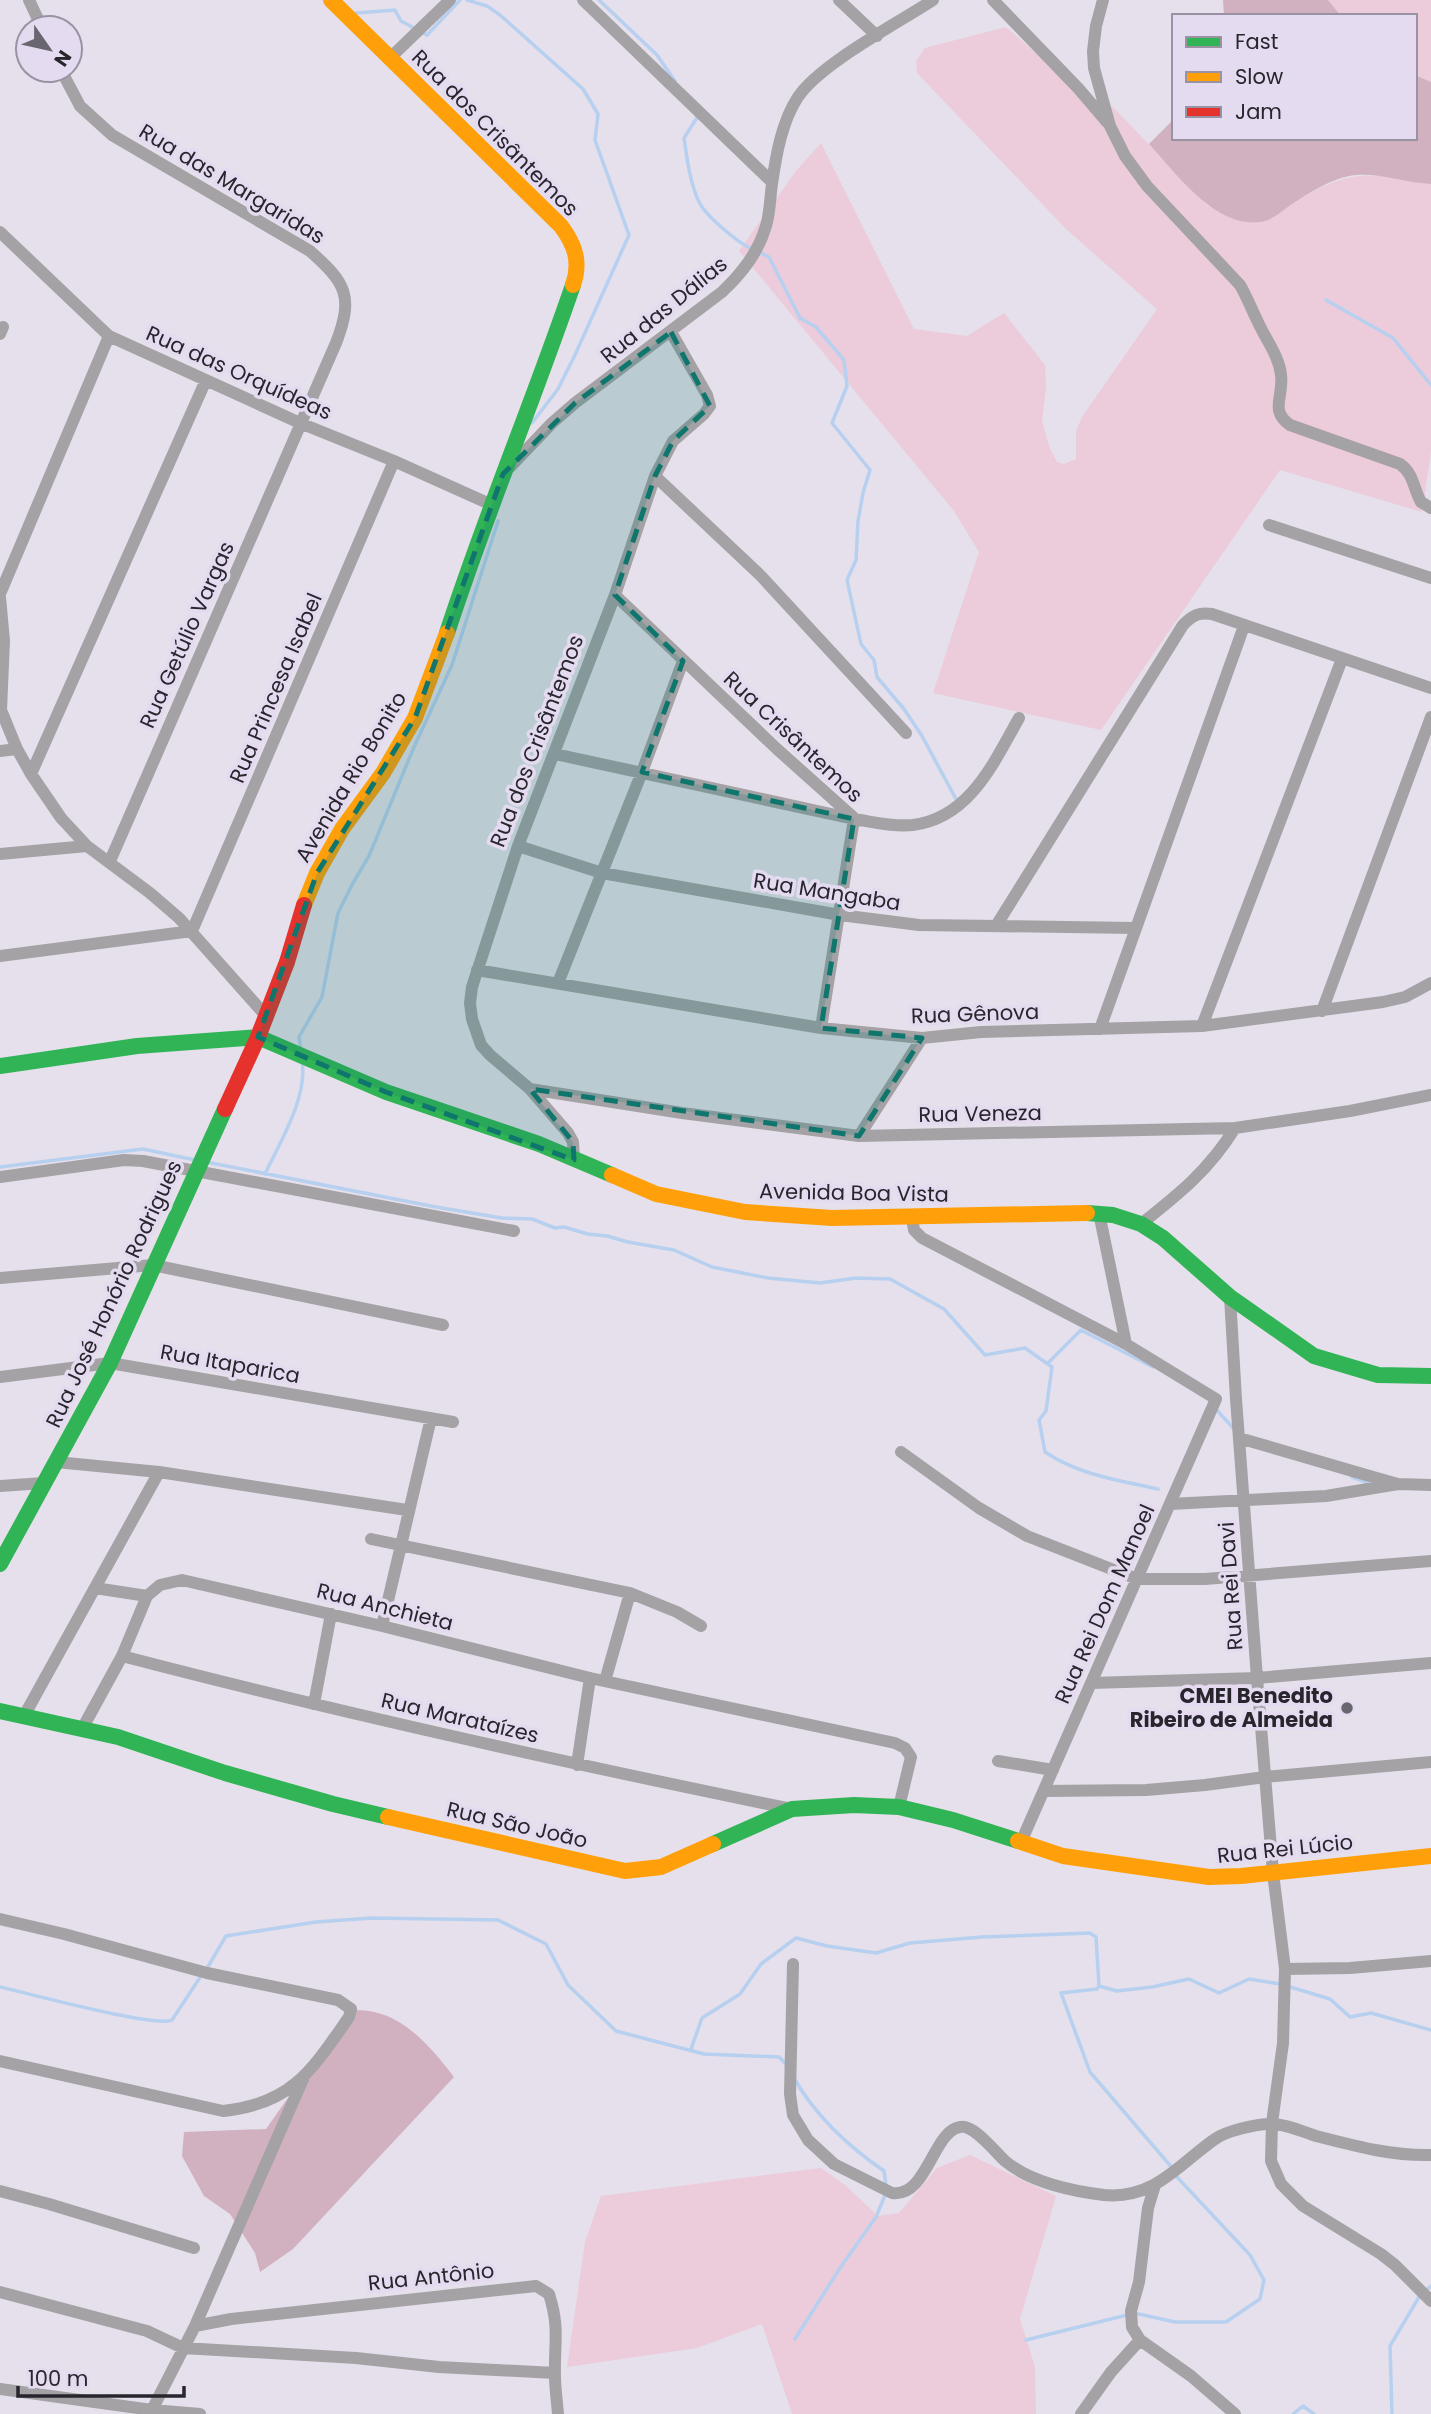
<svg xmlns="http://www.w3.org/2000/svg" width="1431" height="2414" viewBox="0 0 1431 2414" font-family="Poppins,sans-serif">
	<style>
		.green { fill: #eccbda }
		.forest { fill: #d1b1c0 }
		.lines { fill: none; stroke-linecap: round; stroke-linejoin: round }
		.stream { stroke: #b7d0f0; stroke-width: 3.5 }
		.street { stroke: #a4a2a5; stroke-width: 12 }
		.fast { stroke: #30b455; stroke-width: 16 }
		.slow { stroke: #ff9f0a; stroke-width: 16 }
		.jam { stroke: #e5322d; stroke-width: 16 }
		.marked { fill: #0f766e; fill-opacity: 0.2; stroke: #0f766e; stroke-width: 5; stroke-dasharray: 14 9; stroke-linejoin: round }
		.poi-dot { fill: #6a6670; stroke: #e4dbf0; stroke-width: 2.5 }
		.labels { text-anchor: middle; stroke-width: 7; stroke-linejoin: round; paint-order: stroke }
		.street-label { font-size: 21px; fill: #28252d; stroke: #e4dbf0 }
		.poi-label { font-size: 21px; font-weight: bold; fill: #28252d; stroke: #e4dbf0; text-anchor: end }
	</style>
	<rect width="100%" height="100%" fill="#e5e0eb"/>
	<path class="green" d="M1328,0H1431V82L1415,75V16H1341Z
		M1006,27L1104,113L1112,106L1208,206L1275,216C1309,193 1338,172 1381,176C1398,178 1414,183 1431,184V452L1422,512L1280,470L1101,730L933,693L979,552L954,511L739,251L796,171L821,143L914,329L967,336L1004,313L1045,365L1046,388L1042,421L1050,449L1057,462L1064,464L1076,459V431L1082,417L1157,309L1067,230L917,73L916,61L925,48Z
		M970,2155L1056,2196L1020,2319L1035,2367L1036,2414H792L762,2324L697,2348L567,2367L585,2242L601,2196L821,2168L845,2185L878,2216L899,2213L937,2168Z"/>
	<path class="forest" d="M1223,0H1328L1341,16H1224Z
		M1415,75L1431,82V184C1406,183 1381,173 1356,175C1333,177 1307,194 1288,207C1280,213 1270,221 1260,222C1215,228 1176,173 1149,144L1174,119V138H1415Z
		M347,2010C356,2010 366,2010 374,2012C408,2019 434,2051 454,2077L293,2249L260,2272L255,2253L230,2214L204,2196L182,2156L184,2132L266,2129L285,2102L330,2048Z"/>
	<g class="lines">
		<path class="stream" d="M467,0L487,6L500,15L583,89L598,114L595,140L629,235L575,355L558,389L532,423
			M599,0L657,55L675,81
			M356,13L395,10L401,21L427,35L460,0
			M698,116L684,138C687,159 690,183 699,202C706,216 738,243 752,249
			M759,252L769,257L800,318L816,327L844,360L847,386L832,423L870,470L863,493L858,521L856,560L847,580L861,644L874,660L877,677L904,709L922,736L956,799
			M1326,300L1393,338L1431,385
			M301,1050L299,1037L322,997L338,913L353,883L369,856L414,747L452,665L498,521
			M206,1162L436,1207L502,1218L532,1219L555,1228L564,1227L588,1234L607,1236L628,1242L674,1250L712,1267L768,1278L820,1283L856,1278L890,1279L944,1309L985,1355L1025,1348L1052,1367L1046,1411L1039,1420L1045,1452C1079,1475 1118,1480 1158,1489
			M0,1167L143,1149L195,1160
			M265,1174C280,1142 308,1097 302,1061
			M1048,1363L1081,1330L1153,1367
			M1214,1407L1235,1430
			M1352,1477L1371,1484
			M206,1970L226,1936L316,1922L372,1918L498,1920L546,1944L568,1985L616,2031L704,2054L779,2057L786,2064
			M1287,1986L1330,1999L1350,2017L1371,2013L1431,2030
			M0,1987C27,1993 155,2028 172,2020L201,1976
			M691,2049L702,2018L740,1994L761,1964L796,1938L827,1946L876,1953L910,1943L982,1937L1090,1933L1096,1937L1099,1986
			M795,2080C817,2117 849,2147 884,2171L886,2185
			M1134,2313L1175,2322H1226L1260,2299L1264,2280L1250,2255L1177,2177L1174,2170L1090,2072L1061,1993L1097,1989L1099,1986L1117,1991L1152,1987L1189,1979L1219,1993L1249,1979L1280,1984
			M795,2339L840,2268L876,2217L886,2193
			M1026,2340L1127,2315
			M1293,2414L1303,2406L1314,2414
			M1392,2414L1390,2346L1419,2297L1431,2286"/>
		<path class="street" d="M29,0L42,28
			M583,0L772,182
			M839,0L877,36
			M993,0L1078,88L1107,122
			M1103,0L1096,26L1093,51L1094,68L1110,126L1125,156L1147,186L1240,285C1247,297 1251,308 1257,320C1265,339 1279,355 1281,375C1284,397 1269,410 1290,425L1400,464C1414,474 1413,488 1421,502L1431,508
			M390,58L450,0
			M61,70L80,106L112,135L310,251C346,283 354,296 336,343L110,861
			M0,232L109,336L300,423L394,461L492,505
			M0,334L3,327
			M510,467L552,423L575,403L722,292C742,273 758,253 766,226C770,213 770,198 772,184C776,155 782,121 798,97C820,64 898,23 933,0
			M655,476L761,576L906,733
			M1269,525L1431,578
			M0,594L109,336
			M615,595L777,749L853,817
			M0,597L4,641L1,710L17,749L31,774L61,818L87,846L150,893L179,918L267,1017
			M0,751L17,749
			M555,754L854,819C874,822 893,827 913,825C970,818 994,762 1019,718
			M31,774L206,380
			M518,846L602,873L840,915L919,925L1135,928
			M0,854L87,846
			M996,926L1183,625C1193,615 1199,612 1212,614L1431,688
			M0,956L192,931L394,461
			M477,970L821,1028L922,1038L981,1032L1202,1026L1383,1002L1405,997L1431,983
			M558,983L642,772L683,661
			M1322,1011L1431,717
			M1202,1026L1342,659
			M821,1028L854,819
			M1100,1029L1244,626
			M530,1089L682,1113L859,1136L1235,1128L1350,1111L1431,1095
			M859,1136L922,1038
			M574,1160L573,1142L568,1133L530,1089L490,1055L481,1045L472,1019L470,1003L472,987L518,846L615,595L655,476L673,441L704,414L710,406L707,395L671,332
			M0,1177L124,1160L143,1161L514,1231
			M1099,1213L1126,1344
			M912,1218L914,1230L922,1238L1126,1344L1216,1399
			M1141,1224C1179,1194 1209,1170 1235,1128
			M0,1278L153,1265L443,1325
			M1230,1297L1236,1399L1257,1678L1273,1873L1285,1969L1283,2043L1272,2123L1271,2161L1281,2184L1303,2206L1381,2254L1395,2265L1431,2301
			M0,1377L110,1363L453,1422
			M1239,1438L1380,1479L1398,1484L1431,1485
			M901,1452L979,1508L1027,1536L1137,1579H1205L1431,1561
			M56,1462L159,1472L407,1510
			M0,1486L44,1483
			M1170,1504L1326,1496L1398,1484
			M371,1539L630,1593L677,1612L701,1626
			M95,1588L147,1596
			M382,1626L431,1418
			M122,1656C344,1714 567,1763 792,1809
			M605,1681L630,1593
			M1091,1683L1257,1678L1431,1663
			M314,1704L331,1614
			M24,1716L159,1472
			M82,1729L122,1656L147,1596L160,1585L182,1580L382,1626L590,1678L895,1743L905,1748L911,1757L899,1807
			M998,1761L1053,1770
			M577,1765L590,1678
			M1044,1791L1146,1790L1205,1785L1265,1777L1431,1762
			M1021,1842L1216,1399
			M0,1919L64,1934L207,1973L338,2000L351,2009L349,2017C312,2070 292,2104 223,2111L0,2061
			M793,1964L790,2094L793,2115L808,2140L834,2164L892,2193C927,2198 933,2131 960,2127C974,2124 995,2152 1005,2161C1030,2182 1072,2191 1104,2195C1154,2200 1179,2164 1215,2139C1226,2131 1256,2124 1270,2124C1284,2123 1303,2132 1316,2136C1355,2146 1391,2156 1431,2155
			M1285,1969L1350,1968L1431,1961
			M1155,2185L1148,2208L1139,2282L1131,2311L1132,2327L1140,2340L1191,2376L1235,2414
			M0,2191L49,2204L194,2248
			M0,2292L147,2331L183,2348L356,2358L439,2367L555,2373
			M195,2326L231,2319L536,2286L549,2294C560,2329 554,2342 555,2376C555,2388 557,2401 558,2414
			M0,2389L152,2410L200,2414
			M152,2410L195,2326L303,2079
			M1081,2414L1111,2372L1140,2340"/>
		<path class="fast" d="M447,633C485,516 533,402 573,285
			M0,1066L137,1046L258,1037L386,1092L539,1144L612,1175
			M1087,1213L1113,1215L1141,1224L1163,1238L1230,1297L1314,1356L1378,1375L1431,1376
			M0,1564L110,1363L225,1109
			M0,1711L118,1737L225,1773L333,1804L388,1817
			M713,1844L792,1809L854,1805L899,1807L953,1820L1018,1841"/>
		<path class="slow" d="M331,0L561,226C575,245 581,262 573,285
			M304,905L317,873L342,829L383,773L415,718L447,633
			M612,1175L656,1194L745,1212L832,1218L1087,1213
			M388,1817L625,1871L661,1867L713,1844
			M1018,1841L1063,1856L1209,1877L1241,1876L1431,1856"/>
		<path class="jam" d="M225,1109L258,1037L287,962L304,905"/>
	</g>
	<path class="marked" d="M671,332L710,406L673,441L655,476L615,595L683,661L642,772L854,819L821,1028L922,1038L859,1136L530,1089L573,1142L574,1160L386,1092L258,1037L317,873L415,718L503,474L575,403Z"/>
	<circle class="poi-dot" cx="1347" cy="1708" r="7"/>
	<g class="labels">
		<g class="street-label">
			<text transform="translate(495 133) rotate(45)" y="7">Rua dos Crisântemos</text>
			<text transform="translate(232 184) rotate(31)" y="7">Rua das Margaridas</text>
			<text transform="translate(664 310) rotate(-39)" y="7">Rua das Dálias</text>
			<text transform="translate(239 373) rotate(24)" y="7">Rua das Orquídeas</text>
			<text transform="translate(187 635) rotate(-66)" y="7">Rua Getúlio Vargas</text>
			<text transform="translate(276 688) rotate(-67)" y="7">Rua Princesa Isabel</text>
			<text transform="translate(793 737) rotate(43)" y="7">Rua Crisântemos</text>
			<text transform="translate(537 741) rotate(-69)" y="7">Rua dos Crisântemos</text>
			<text transform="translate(351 777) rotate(-59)" y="7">Avenida Rio Bonito</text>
			<text transform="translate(827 892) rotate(9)" y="7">Rua Mangaba</text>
			<text transform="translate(975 1014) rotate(-2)" y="7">Rua Gênova</text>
			<text transform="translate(980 1114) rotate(-1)" y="7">Rua Veneza</text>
			<text transform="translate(854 1193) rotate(1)" y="7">Avenida Boa Vista</text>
			<text transform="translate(114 1294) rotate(-65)" y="7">Rua José Honório Rodrigues</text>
			<text transform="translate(230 1364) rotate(10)" y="7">Rua Itaparica</text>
			<text transform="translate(1231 1586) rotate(-94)" y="7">Rua Rei Davi</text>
			<text transform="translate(1105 1604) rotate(-66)" y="7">Rua Rei Dom Manoel</text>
			<text transform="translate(385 1607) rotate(14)" y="7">Rua Anchieta</text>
			<text transform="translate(460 1718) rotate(13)" y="7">Rua Marataízes</text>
			<text transform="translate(517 1825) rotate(13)" y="7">Rua São João</text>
			<text transform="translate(1285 1849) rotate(-6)" y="7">Rua Rei Lúcio</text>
			<text transform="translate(431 2277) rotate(-6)" y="7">Rua Antônio</text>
		</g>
		<g class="poi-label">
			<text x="1333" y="1703">CMEI Benedito<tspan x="1333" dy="24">Ribeiro de Almeida</tspan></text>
		</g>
	</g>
	<rect x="1172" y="14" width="245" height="126" fill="#e4dbf0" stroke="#9992a2" stroke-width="2"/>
	<rect x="1186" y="37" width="35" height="10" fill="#30b455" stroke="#9992a2" stroke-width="2"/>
	<text x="1235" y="49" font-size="21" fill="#28252d">Fast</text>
	<rect x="1186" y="72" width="35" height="10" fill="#ff9f0a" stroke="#9992a2" stroke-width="2"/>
	<text x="1235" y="84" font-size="21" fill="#28252d">Slow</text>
	<rect x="1186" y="107" width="35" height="10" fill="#e5322d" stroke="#9992a2" stroke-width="2"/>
	<text x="1235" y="119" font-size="21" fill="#28252d">Jam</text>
	<g transform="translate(49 49) rotate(124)"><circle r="33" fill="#e4dbf0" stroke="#9992a2" stroke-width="2"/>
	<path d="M0-5L12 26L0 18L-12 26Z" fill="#6a6670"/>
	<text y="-10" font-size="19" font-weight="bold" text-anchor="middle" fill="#28252d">N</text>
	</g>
	<path d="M18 2386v10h166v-10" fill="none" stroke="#28252d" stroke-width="3.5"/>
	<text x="28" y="2386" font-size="21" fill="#28252d" stroke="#e4dbf0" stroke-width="5" paint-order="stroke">100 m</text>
</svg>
